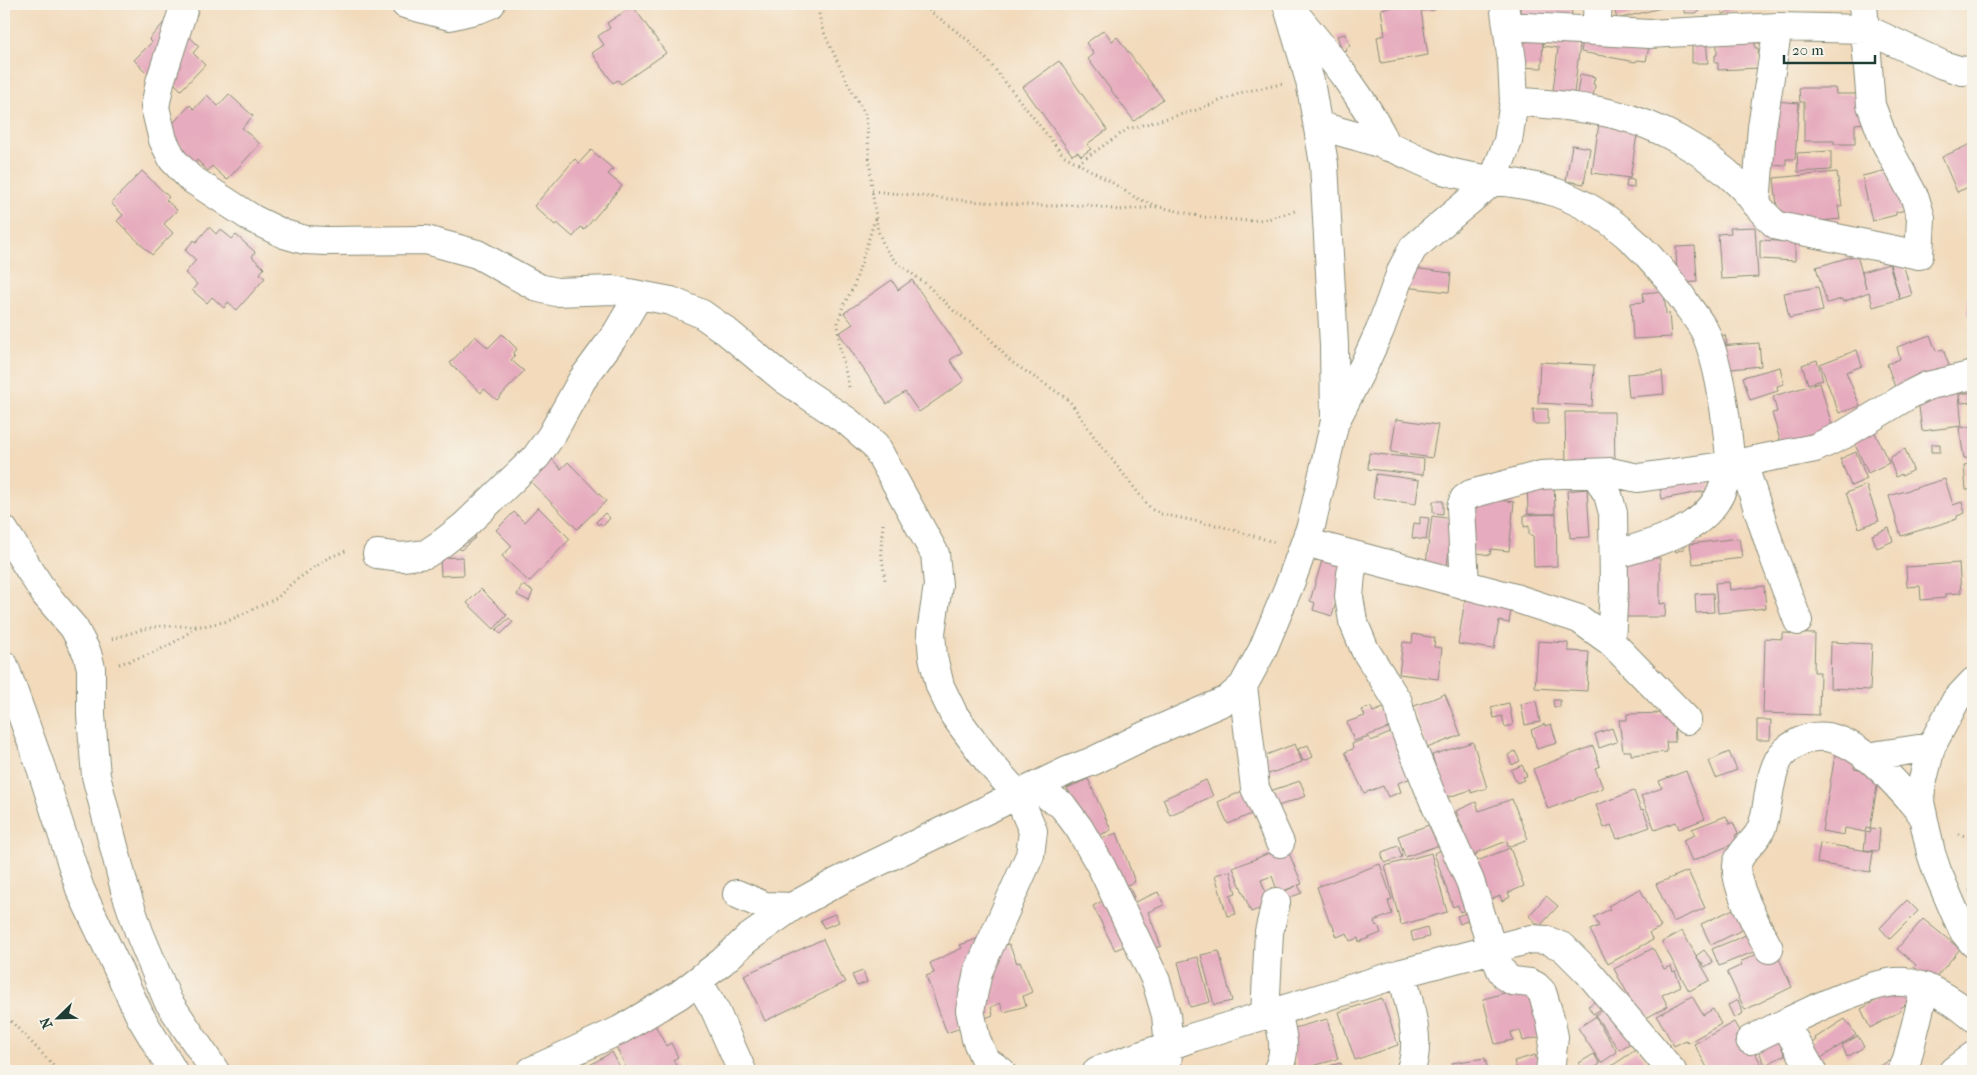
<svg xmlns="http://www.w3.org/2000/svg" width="1977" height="1075" viewBox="0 0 1977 1075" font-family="'IM FELL French Canon',serif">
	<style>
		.building { fill: #e6abbe }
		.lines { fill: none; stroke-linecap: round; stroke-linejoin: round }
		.minor-casing { stroke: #888c78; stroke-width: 30 }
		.path { stroke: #888c78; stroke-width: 3; stroke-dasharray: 1 4; stroke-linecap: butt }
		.minor { stroke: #fff; stroke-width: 28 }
	</style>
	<rect width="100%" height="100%" fill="#f7f3e8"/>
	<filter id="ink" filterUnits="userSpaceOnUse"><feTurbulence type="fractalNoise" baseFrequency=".02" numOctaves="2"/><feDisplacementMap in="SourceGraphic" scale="10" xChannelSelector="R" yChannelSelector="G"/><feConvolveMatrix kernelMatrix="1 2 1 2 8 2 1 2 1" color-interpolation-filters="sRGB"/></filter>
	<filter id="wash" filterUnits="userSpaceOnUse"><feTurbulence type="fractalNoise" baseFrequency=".0096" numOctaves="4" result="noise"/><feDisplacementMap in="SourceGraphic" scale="20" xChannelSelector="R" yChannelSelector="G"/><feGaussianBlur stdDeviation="1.12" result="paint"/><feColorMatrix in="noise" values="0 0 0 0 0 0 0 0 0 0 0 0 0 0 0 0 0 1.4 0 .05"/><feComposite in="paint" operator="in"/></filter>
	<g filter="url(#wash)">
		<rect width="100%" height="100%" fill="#f2dabb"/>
		<g id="blocks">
			<path class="building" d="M1415,4H1420L1428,55L1381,63L1377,37L1385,35L1381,9Z
				M1422,4H1434L1435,10L1422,11Z
				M1520,4L1572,8L1571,26L1520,21Z
				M1613,4H1664L1665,7L1617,19Z
				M1684,4H1698V13H1684Z
				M1719,4H1738L1739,8L1723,14Z
				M1966,4H1973V12L1969,13Z
				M633,6L666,53L621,84L618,80L613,83L592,53L604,45L598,36L610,28L607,23Z
				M169,17L199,46L193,53L205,65L181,90L171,80L163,89L134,60L152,42L149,39Z
				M1104,30L1112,41L1117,37L1163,99L1134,121L1088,59L1094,54L1086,43Z
				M1545,31L1581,36L1573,101L1552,99L1558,48L1543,46Z
				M1518,33L1543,34L1542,68L1516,67Z
				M1345,34L1350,46L1346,48L1347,51L1340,53L1338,48L1341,47L1337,36Z
				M1584,34L1650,42L1646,61L1637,60L1636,62L1581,52Z
				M1706,39L1708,63H1692V40Z
				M1755,40V48H1758L1759,68L1718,70V63H1715V55H1717V41Z
				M1059,61L1107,130L1087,144L1091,149L1081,156L1078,152L1072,155L1023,87Z
				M1580,74L1595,77L1593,84L1595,85L1592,104L1576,101Z
				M1799,88H1835L1836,94H1864L1865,123L1855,124V144H1834V141H1804V102H1800Z
				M229,94L253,116L242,128L260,144L227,180L212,166L208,171L197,160L195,164L179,150L182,146L179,143L163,134L190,105L194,109L207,95L218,106Z
				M1774,101L1799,103L1795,159H1786V166L1771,165Z
				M1599,123L1638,129L1630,178L1592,173Z
				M1973,143V185L1957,192L1942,157Z
				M1572,145L1590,148L1584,184L1566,181Z
				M591,150L613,169L608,174L622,186L584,230L581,227L573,237L557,223L555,225L534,206L575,159L579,163Z
				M1831,151V170L1798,172L1797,153Z
				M1914,164L1923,207L1896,212V215L1872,221L1862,176Z
				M142,171L169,197L166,200L177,210L164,224L173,233L152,255L117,221L123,215L111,203Z
				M1837,172L1842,206H1838L1840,219L1779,225L1774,178Z
				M1627,179L1634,180V188L1626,187Z
				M209,227L216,234L220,229L232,239L236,235L255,252L252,257L264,268L260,274L265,278L237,310L228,302L224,308L212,297L207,303L192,290L197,284L185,273L196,260L185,250L194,240L196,242Z
				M1755,227L1758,277L1721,279L1718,234L1731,233L1730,228Z
				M1760,240L1795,242V261L1760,259Z
				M1695,246L1697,282L1677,283L1676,247Z
				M1857,255L1866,288L1862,272L1889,264L1900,299L1873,307L1869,292L1843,302L1842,299L1827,303L1816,267Z
				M1902,260L1912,295L1900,299L1890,264Z
				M1405,267L1451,273L1449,292L1403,287Z
				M892,280L898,290L912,280L962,352L950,360L964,381L919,412L905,392L887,404L839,333L853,324L844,313Z
				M1818,287L1823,311L1789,318L1784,293Z
				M1664,291L1666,314L1669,313L1671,337L1633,339L1631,303L1644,302L1643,293Z
				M1969,292H1973V315H1967Z
				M502,334L517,349L513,354L515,356L511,360L524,371L497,400L484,389L481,393L450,363L475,336L488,348Z
				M1725,335L1727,344L1716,346L1715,337Z
				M1930,335L1936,351L1943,349L1952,374L1896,390L1887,364L1900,359L1897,347Z
				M1759,343L1761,366L1721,370L1719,346Z
				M1857,350L1862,366L1846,372L1860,406L1839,413L1820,364Z
				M1817,360L1823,380L1808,384L1802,365Z
				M1540,362L1594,365L1592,406L1538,403Z
				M1780,367L1784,384L1777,386L1778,391L1750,400L1743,377Z
				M1662,371L1664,394L1629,397L1627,374Z
				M1820,383L1834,433L1782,447L1772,413L1777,412L1773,396Z
				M1958,386L1962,426L1922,431L1917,391Z
				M1973,392V402L1961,403L1960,394Z
				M1533,409H1548V424H1534Z
				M1565,412H1614L1615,465H1566Z
				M1396,419L1438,425L1432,458L1391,452Z
				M1871,424L1889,463L1868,473L1850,434Z
				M1973,426V490H1966L1964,465L1970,464V458H1964L1959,428Z
				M1931,444H1940V452H1931Z
				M1905,449L1913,470L1902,476L1901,474L1896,477L1889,458Z
				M1856,452L1867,479L1851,486L1840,459Z
				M1369,453L1424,459L1423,475L1368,469Z
				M550,457L561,469L568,462L606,501L577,529L528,479Z
				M1707,472L1711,490L1662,499L1659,479Z
				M1376,474L1419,480L1416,504L1373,498Z
				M1527,479H1554L1555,514H1528Z
				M1945,479L1953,505L1962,502L1965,513L1957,516V519L1901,536L1889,496Z
				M1866,485L1879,521L1859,528L1846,493Z
				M1587,489L1590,537L1570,538L1567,491Z
				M1474,497L1514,502L1509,551L1491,549L1490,555L1471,552Z
				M1433,501H1443V514L1433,513Z
				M538,507L570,539L529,582L502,556L512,546L496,530L514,512L524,522Z
				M605,513L610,518L603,526L600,523L598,525L596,522Z
				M1556,514L1557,566L1534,567L1533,535H1529V526L1524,527V515Z
				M1432,516L1453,519L1447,566L1426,563Z
				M1420,517L1429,518L1426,540L1412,538L1414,523L1420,524Z
				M1889,528L1893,541L1877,548L1872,535Z
				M469,529L476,537L461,550L454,543Z
				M1680,538L1685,548L1676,552L1672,541Z
				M1739,538L1742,558L1693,564L1690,544Z
				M1324,554L1348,562L1332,616L1313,610L1315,603L1310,601Z
				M463,557L464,575L441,576L440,558Z
				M1619,558H1660V604L1666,603L1665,617H1619Z
				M1959,563L1961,593L1945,594V598L1921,600L1920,586L1907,587L1906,567Z
				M1729,582L1730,590L1764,586L1766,608L1718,613L1715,583Z
				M522,585L533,591L529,601L517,595Z
				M481,589L507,615L494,629L467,603Z
				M1713,593L1714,612L1696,613L1695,594Z
				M1465,599L1512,603L1509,623L1499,621L1494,649L1458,644Z
				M509,618L513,622L501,634L496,630Z
				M1782,633L1815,634L1814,672H1820L1819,715L1763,713L1765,638L1782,639Z
				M1413,634L1435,638L1434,647L1442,648L1438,679L1399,674L1403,642L1412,643Z
				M1538,641L1568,643V651L1589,652L1587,691L1535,688Z
				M1831,642L1872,644L1870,690L1830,688Z
				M1445,694L1461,735L1427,748L1412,707Z
				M1553,700H1560V707H1554Z
				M1536,701L1540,722L1525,725L1521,704Z
				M1509,703L1513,725L1505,727L1502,716L1494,718L1491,707Z
				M1394,704L1401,723L1354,741L1347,722L1365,716L1362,710L1371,707L1373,712Z
				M1666,713L1674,715L1675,742H1666L1667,752L1631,755V751H1623L1619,720H1627V714Z
				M1757,720H1771L1770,740H1757Z
				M1545,724V726L1551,724L1557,743L1537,749L1531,730Z
				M1409,725L1422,774L1398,783L1401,792L1388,797L1383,786L1364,793L1345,752L1353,749L1352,744L1369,737L1371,741Z
				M1612,728L1617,742L1599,748L1595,734Z
				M1473,742L1487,788L1471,793V790L1445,798L1432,755Z
				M1295,744L1302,762L1260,777L1255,759Z
				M1308,745L1313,757L1303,761L1298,749Z
				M1593,746L1600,766L1595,768L1603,788L1548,809L1533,769Z
				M1515,751L1520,761L1512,765L1508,755Z
				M1729,752L1737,770L1716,778L1709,761Z
				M1835,755L1855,758L1854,769L1879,774L1870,829L1866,828L1865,832L1845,828L1844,835L1822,831Z
				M1522,765L1527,776L1523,777L1524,780L1517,783L1511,770Z
				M1686,771L1705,819L1679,829L1676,822L1655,830L1641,796L1662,788L1659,781Z
				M1088,779L1111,830L1090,840L1067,788Z
				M1206,780L1213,796L1170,815L1163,799Z
				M1300,781L1306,796L1270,809L1264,793Z
				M1249,788L1258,811L1228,824L1218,802Z
				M1634,791L1641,810L1643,809L1650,827L1617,839L1611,825L1604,828L1596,805Z
				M1512,799L1528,839L1508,847L1507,841L1476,853L1477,855L1466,859L1455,832L1463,829L1456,811L1476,802L1479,811Z
				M1726,816L1730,824L1733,822L1738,834L1735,835L1738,842L1692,861L1683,840L1695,835L1692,829Z
				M1443,820L1451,841L1405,857L1398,836Z
				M1871,828L1880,829L1878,851L1864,850L1866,832L1870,833Z
				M1117,833L1135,882L1113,890L1095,841Z
				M1820,843L1873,852L1870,872L1817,863Z
				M1454,845L1474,907L1460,912L1458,905L1453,907L1434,853Z
				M1286,846L1302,884L1298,885L1302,893L1288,898L1278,894L1296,886L1278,893L1272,876L1261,880L1270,905L1251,912L1233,868Z
				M1398,846L1402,857L1385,863L1382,856V852Z
				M1510,848L1524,886L1508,893L1510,897L1502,901L1500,896L1482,903L1467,865Z
				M1431,853L1447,912L1401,925L1385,866Z
				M1380,864L1392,899L1388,901L1392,914L1374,921L1376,926L1378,925L1381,933L1359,942L1358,938L1350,941L1347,933L1337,937L1332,924H1330L1317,887Z
				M1230,871L1236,893L1230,895L1236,914L1227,916L1215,875Z
				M1688,871L1705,908L1673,922L1656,884Z
				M1973,884V894L1969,891Z
				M1129,887L1134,897L1121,903L1116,892Z
				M1640,889L1661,927L1649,933L1653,940L1608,964L1590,930L1599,926L1594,917L1610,909L1608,906Z
				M1158,892L1164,905L1148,912L1161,946L1144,952L1128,905Z
				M1546,896L1558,906L1540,926L1529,916Z
				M1110,897L1132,943L1115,950L1093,906Z
				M1907,900L1918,911L1890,939L1880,928Z
				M1738,907L1748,927L1711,945L1701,924Z
				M1469,912L1471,919L1460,924L1457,916Z
				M835,914L839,922L824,928L820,920Z
				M1923,919L1960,949L1932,982L1914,967L1916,965L1897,949Z
				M1427,927L1429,937L1413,941L1411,932Z
				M1682,931L1710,980L1689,991L1662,942Z
				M1751,933L1758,950L1719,966L1712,949Z
				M985,936L991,951L1009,944L1017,963L1020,962L1032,992L1023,996L1026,1006L1004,1012L1000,1003L991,1007L993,1015L947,1033L926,976L934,973L930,963L962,948L960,945Z
				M823,939L841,978L843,977L846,982L765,1021L744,975Z
				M1653,948L1664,969L1671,966L1673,972L1675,971L1681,986L1662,995L1668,1006L1639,1022L1630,1004L1632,1002L1614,969Z
				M1704,950L1713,962L1705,967L1696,956Z
				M1775,950L1792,987L1745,1010L1727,972L1742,965L1740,962L1761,952Z
				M1219,951L1232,1001L1214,1005L1201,955Z
				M1198,957L1210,1002L1190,1007L1178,962Z
				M863,971L867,982L857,986L852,975Z
				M1909,985L1916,999L1900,1008L1901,1011L1870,1028L1861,1009L1891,992Z
				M1531,990L1543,1036L1523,1041L1520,1030L1511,1032L1513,1040L1495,1044L1483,999L1508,992L1509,996Z
				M1692,996L1703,1015L1713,1009L1721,1024L1688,1043L1686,1040L1674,1046L1657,1016Z
				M1603,997L1608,1005L1593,1014L1588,1006Z
				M1382,998L1398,1045L1355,1060L1339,1012Z
				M1738,1000L1743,1013L1734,1018L1728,1005Z
				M1612,1004L1636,1040L1619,1050L1595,1015Z
				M1595,1017L1617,1052L1601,1063L1578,1028Z
				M1327,1019L1338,1059L1298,1070L1287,1030Z
				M1845,1019L1856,1035L1812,1064L1802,1050L1816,1040L1815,1038Z
				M1734,1022L1746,1044L1751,1045L1765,1071H1709L1694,1044Z
				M655,1025L666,1046L671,1043L678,1057L673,1060L679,1071H628L615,1045Z
				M1858,1036L1864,1047L1847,1057L1842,1045Z
				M1778,1039L1785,1055L1765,1065L1758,1049Z
				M1637,1049L1652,1071H1604Z
				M612,1052L622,1071H603L602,1069L593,1071L590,1065Z
				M1594,1054L1600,1064L1590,1071H1584L1579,1063Z
				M1535,1055L1540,1071H1517L1514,1061Z
				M1485,1058L1488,1071H1449L1453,1069L1452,1063Z
				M1888,1061L1894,1071H1873Z
				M1341,1063L1343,1071H1330L1329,1066Z"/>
		</g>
	</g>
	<g filter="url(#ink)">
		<use href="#blocks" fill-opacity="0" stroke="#888c78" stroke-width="1"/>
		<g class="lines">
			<defs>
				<path id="minor" d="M185,4L160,82L155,107L163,140L173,160L190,178L253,219L284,234L305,240L326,241L426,240L477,254L539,288L556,292L613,290L671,301L702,314L726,331L784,379L847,421L875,445L935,554L938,585L931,633L933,657L940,686L954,715L988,761L1018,795L1033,831L1030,855L978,972L970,1010L976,1039L985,1060L1001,1071
					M405,4L450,16L479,9L491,4
					M1296,15C1331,57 1364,98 1388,147
					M1508,26L1649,34L1778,27L1866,29L1943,65L1962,71L1973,70
					M1596,30L1598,4
					M1514,101C1546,104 1581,106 1613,114C1659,125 1705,151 1739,184C1753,197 1762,215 1778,226L1919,255L1921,218L1915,198L1884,140L1871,105L1863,4
					M1318,125C1342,133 1367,138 1390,147C1408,154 1425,164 1443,170C1480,182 1521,180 1557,193C1613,213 1658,260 1689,308C1695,316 1702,325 1706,334C1718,364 1723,397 1727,429C1728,440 1730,452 1730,463C1730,470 1726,478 1724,485C1708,531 1656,542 1614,555
					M1756,204L1762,127L1778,27
					M1336,420L1364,365L1380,330L1402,269L1413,248L1493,181L1508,141L1514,101L1512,61L1504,4
					M1743,463L1771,549L1798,621
					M1595,473L1608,495L1613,513L1614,588L1611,642
					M4,530L45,594L74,628L87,653L91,668V715L96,776L125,890L139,932L168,1001L215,1071
					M1305,542L1515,598L1579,619L1611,642L1687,720
					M377,554L402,557L426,554L441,544L464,526L536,457L551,436L582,380L616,334L639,295
					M1355,556L1351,574L1349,597L1353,621L1365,650L1398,702L1403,725L1435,804L1470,881L1492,948L1501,970L1506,977L1513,981L1530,983L1536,986L1542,992L1550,1018L1554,1037L1550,1071
					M1465,585L1461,507L1464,499L1471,494L1541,475L1610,472L1638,478L1730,465L1815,448L1843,435L1907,396L1927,386L1973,375
					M4,665L41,768L80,889L140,1016L173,1071
					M1973,682L1956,700L1931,747L1921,788L1920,802L1931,853L1937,871L1955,913L1964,932L1973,943
					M1243,686L1255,788L1280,843
					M1866,757L1931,747
					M1039,786L1049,797L1062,805L1079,828L1102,868L1156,981L1166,1015L1169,1047L1166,1071
					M737,894L765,906L792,907
					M1769,949C1760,931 1730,880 1738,861C1745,845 1760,840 1764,820C1769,800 1769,779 1778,761C1783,751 1791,746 1801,741C1846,719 1897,785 1923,815
					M1402,973C1408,1003 1423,1041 1410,1071
					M698,981L715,1010L742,1071
					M1277,1012C1282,1033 1288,1052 1277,1071
					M1265,1016L1269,932L1276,902
					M1785,1024L1812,1071
					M1750,1040C1784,1024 1870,978 1905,982C1930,986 1954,1001 1973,1017
					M531,1071L620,1030L679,995L722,962L747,939L792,907L839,881L1067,771L1093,761L1146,735L1227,700L1243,686L1262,651L1291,581L1311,526L1335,421L1334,345L1324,164L1310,81L1287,4
					M1097,1071L1194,1037L1402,973L1531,939L1546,940L1563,947L1588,972L1672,1071
					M1902,1071L1907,1060L1925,987
					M1953,1071L1973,1056"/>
			</defs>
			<use href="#minor" class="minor-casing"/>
			<path class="path" d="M817,4L822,28L846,80L866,116L872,190L878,231L885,248L895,261L926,284L954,311L985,333L1010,361L1069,400L1095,438L1151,509L1161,514L1220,526L1274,542
				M921,4L969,41L990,63L1063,155L1108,180L1136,198L1160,207L1203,217L1248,221L1268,219L1298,210
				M1078,163L1128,129L1197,110L1243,92L1282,84
				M872,191L969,201L1042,206L1087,205L1119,210L1157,207
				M849,387L839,344L838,322L844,304L854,286L875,219
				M883,524L881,549L885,580
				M112,639L144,629L161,626H204L228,621L277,598L292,583L328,558L348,550
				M119,664C150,655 171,647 196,627
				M1958,834L1973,838
				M4,1014L59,1071"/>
			<use href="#minor" class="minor"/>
		</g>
	</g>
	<rect width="1977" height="1075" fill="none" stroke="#f7f3e8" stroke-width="20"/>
	<g transform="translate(58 1018) rotate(247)" stroke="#f7f3e8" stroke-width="4" paint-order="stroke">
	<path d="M0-4L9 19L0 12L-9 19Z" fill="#1f3d34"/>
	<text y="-8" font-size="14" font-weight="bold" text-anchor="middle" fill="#1f3d34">N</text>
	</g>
	<path d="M1784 55v8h91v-8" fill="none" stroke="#1f3d34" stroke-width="2.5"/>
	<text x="1792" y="55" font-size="15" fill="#1f3d34" stroke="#f7f3e8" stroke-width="4" paint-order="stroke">20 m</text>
</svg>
